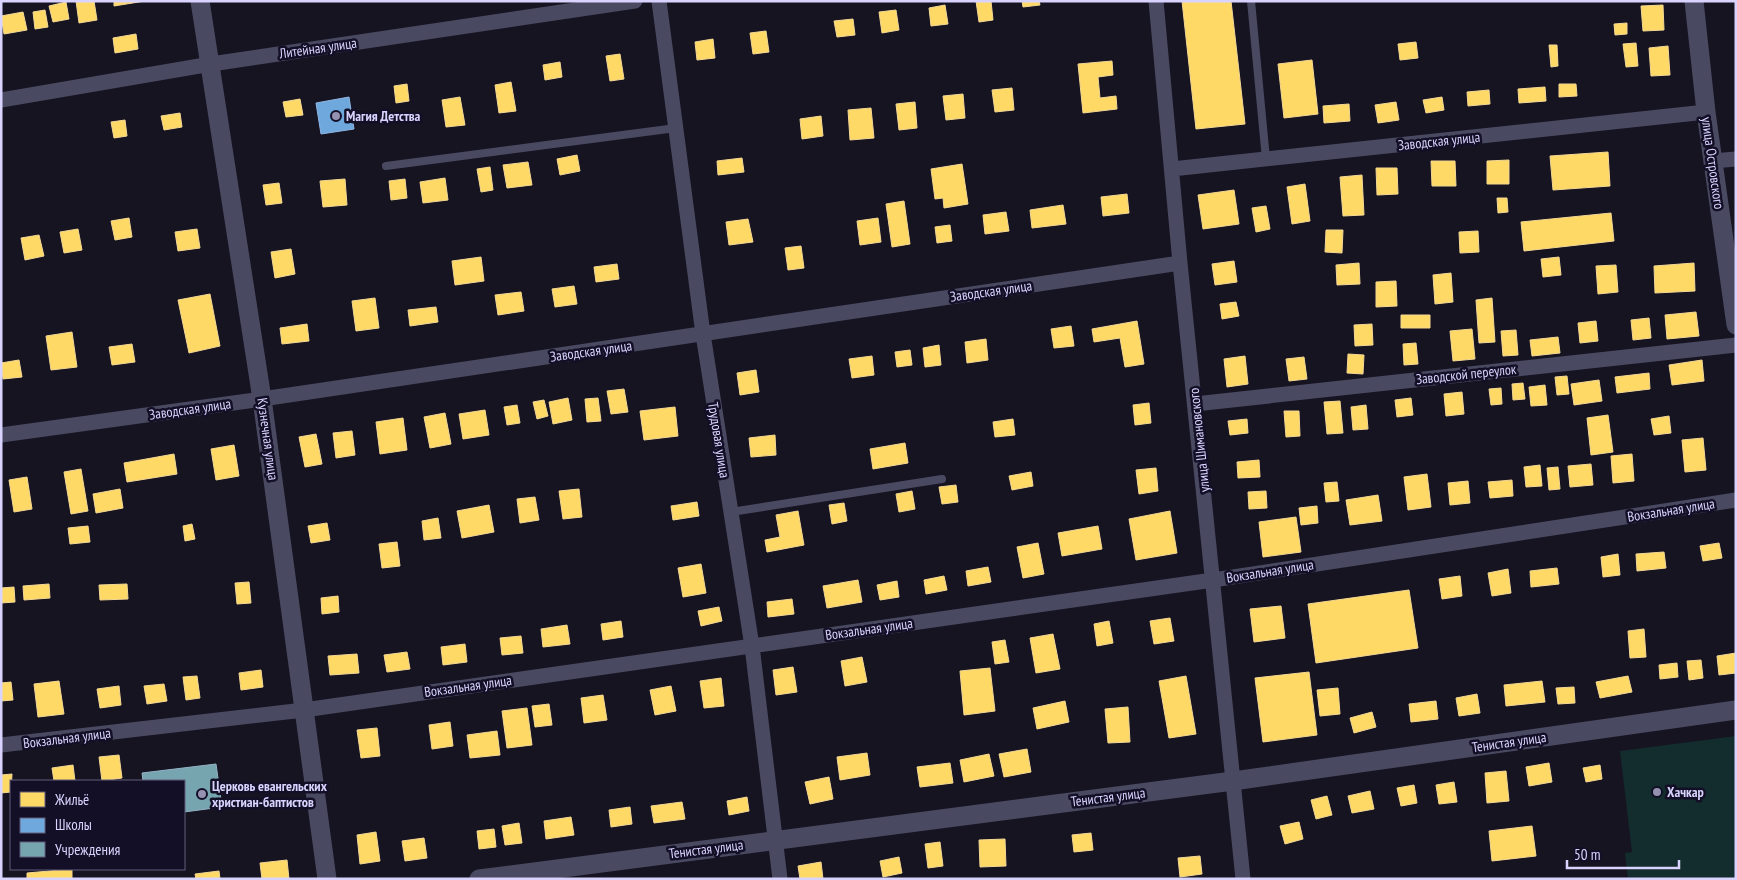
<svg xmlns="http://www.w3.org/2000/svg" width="1737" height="880" viewBox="0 0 1737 880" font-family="'PT Sans Narrow',sans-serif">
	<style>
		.green { fill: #132c2d }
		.homes { fill: #ffd966; stroke: #f4d894 }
		.schools { fill: #6fa8dc; stroke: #8fb5e6 }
		.public { fill: #76a5af; stroke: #94b3c7 }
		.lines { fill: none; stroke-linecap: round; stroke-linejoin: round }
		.service { stroke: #4a4962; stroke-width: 8 }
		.minor { stroke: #4a4962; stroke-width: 15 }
		.tertiary { stroke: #4a4962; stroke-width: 19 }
		.poi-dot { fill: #9591b1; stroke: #130f26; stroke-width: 2 }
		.labels { text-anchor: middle; stroke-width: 5; stroke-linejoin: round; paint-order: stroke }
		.street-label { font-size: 14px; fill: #d9d4ff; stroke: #130f26 }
		.poi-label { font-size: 14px; font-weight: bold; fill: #d9d4ff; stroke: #130f26; text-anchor: start }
	</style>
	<rect width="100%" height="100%" fill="#161421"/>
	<path class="green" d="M1736,736V879H1628L1625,853L1632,852L1620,751Z"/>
	<path class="homes" d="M76,1H94L97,20L79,23Z
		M114,1H145L114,6Z
		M976,1H991L993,20L979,22Z
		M1022,1H1039L1040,5L1023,7Z
		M1182,1H1231L1245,124L1196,129Z
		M66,2L69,19L53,22L49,6Z
		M945,5L948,24L931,26L929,8Z
		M1663,5L1664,30L1643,31L1641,6Z
		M45,10L48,27L35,29L33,12Z
		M896,10L899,30L882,33L879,12Z
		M23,12L27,30L4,34L1,16Z
		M853,19L855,35L837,37L834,21Z
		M1627,23V34L1615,35L1614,24Z
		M766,31L769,52L753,54L750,33Z
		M136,34L138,49L115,53L113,38Z
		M713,39L715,58L697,60L695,42Z
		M1416,42L1418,58L1400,60L1398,44Z
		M1636,43L1638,66L1626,67L1623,44Z
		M1549,45H1557L1558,66L1551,67Z
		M1668,46L1670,75L1651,76L1649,48Z
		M620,54L624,79L610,81L606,56Z
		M1312,60L1318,114L1284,118L1278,64Z
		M1112,61L1113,75L1098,77L1100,98L1116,96L1117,109L1083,113L1078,64Z
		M560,62L562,77L545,80L543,65Z
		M511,82L516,111L499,113L495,85Z
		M407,84L409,101L396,103L394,86Z
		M1559,84H1576L1577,96L1559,97Z
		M1545,87L1546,101L1519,103L1518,89Z
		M1012,88L1014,110L995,112L992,90Z
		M1489,90L1490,104L1468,106L1467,92Z
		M963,94L965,118L946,120L943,96Z
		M460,97L465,125L446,127L442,100Z
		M1442,97L1444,110L1426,113L1423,100Z
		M300,99L303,115L286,117L283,102Z
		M915,102L917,128L899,130L896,104Z
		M1396,102L1399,120L1378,123L1375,105Z
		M1349,104L1350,121L1324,123L1323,106Z
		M871,108L874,138L850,140L848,110Z
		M180,113L182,127L164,130L161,116Z
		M821,116L823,136L802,139L800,119Z
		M125,120L127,136L114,138L111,122Z
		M1608,152L1610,186L1553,190L1550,156Z
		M577,155L580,171L560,175L557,159Z
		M742,158L744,172L718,175L717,161Z
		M1509,160V184H1487V161Z
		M1431,161H1455L1456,186H1432Z
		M528,162L532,185L507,188L503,165Z
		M962,164L968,204L944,208L943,198L935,199L931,169Z
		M490,167L493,190L481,192L477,169Z
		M1376,168H1397L1398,194L1377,195Z
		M1362,175L1364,215L1343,216L1340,177Z
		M445,178L448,200L423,203L420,182Z
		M345,179L347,205L323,207L320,181Z
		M405,179L407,198L391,200L389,181Z
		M279,183L282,203L266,205L263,185Z
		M1305,184L1310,221L1292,224L1287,187Z
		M1234,190L1239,224L1203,229L1198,195Z
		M1127,194L1129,213L1103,216L1101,197Z
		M1497,198H1507L1508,212L1498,213Z
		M904,201L910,244L892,247L886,204Z
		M1063,205L1066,224L1032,228L1030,210Z
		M1266,206L1270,229L1256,232L1252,208Z
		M1006,212L1009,231L985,234L983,215Z
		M1611,213L1614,241L1524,251L1521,222Z
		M129,218L132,237L115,240L111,221Z
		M878,218L881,242L860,245L857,221Z
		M748,219L753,242L729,245L726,222Z
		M950,225L952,241L937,243L935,227Z
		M78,229L82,250L64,253L60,232Z
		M197,229L200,248L178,251L175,232Z
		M1326,230H1343L1342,253L1325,252Z
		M1478,231L1479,252L1460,253L1459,232Z
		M39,235L44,256L25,260L21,238Z
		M801,246L804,268L788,270L785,248Z
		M291,249L295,274L275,278L271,252Z
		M481,257L484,281L455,285L452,261Z
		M1559,257L1561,275L1543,277L1541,259Z
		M1234,261L1237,282L1215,285L1212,264Z
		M1359,263L1360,284L1337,285L1336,265Z
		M1694,263L1695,291L1655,293L1654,266Z
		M617,264L619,279L596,282L594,267Z
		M1616,265L1618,292L1598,294L1596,266Z
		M1451,273L1453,302L1435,304L1433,275Z
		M1396,281L1397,306L1376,307V282Z
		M574,286L577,304L555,307L552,289Z
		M521,292L524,311L498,315L495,295Z
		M210,294L220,346L189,353L178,300Z
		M375,298L379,328L356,331L352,301Z
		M1492,298L1495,342L1479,343L1476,300Z
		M1236,302L1239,316L1222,319L1220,304Z
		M436,307L438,322L410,326L408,310Z
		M1696,312L1699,336L1667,339L1665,315Z
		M1401,315H1430V328H1401Z
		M1649,318L1651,338L1633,340L1631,320Z
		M1137,321L1144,364L1125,367L1120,338L1094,342L1092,329Z
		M1596,321L1598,341L1580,343L1578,323Z
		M307,324L309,341L282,344L280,328Z
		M1372,324L1373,345L1355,346L1354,325Z
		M1071,326L1074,346L1054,348L1051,329Z
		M1472,329L1475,359L1453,361L1450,331Z
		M1516,330L1518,355L1503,356L1501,331Z
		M72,332L77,367L51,370L46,336Z
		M1558,337L1560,353L1532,356L1530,340Z
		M986,339L988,360L967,363L965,342Z
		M1416,343L1418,364L1404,365L1403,344Z
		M132,344L135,362L112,365L109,347Z
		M939,345L941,365L925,367L923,348Z
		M910,350L912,365L897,367L895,352Z
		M1348,354L1364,355L1363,374L1347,373Z
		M872,356L874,375L852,378L849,359Z
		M1245,356L1248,384L1227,387L1224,359Z
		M1304,357L1307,379L1289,381L1286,359Z
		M19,360L22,377L3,379L1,363Z
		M1702,360L1704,381L1672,385L1669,365Z
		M756,370L759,392L740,395L737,373Z
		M1649,373L1650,389L1617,393L1615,377Z
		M1567,376L1569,394L1557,395L1555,377Z
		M1599,380L1602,401L1574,405L1571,384Z
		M1523,383L1525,399L1513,400L1512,384Z
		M1545,385L1547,405L1531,406L1529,387Z
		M1501,388L1502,404L1491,405L1489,389Z
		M624,389L628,412L611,414L607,391Z
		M1462,392L1464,414L1446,416L1444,394Z
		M568,398L572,420L553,424L549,402Z
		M598,398L601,421L587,422L585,399Z
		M1411,398L1413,415L1397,417L1395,400Z
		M544,400L548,416L537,419L533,402Z
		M1340,401L1343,433L1327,434L1324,402Z
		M1149,403L1151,423L1135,425L1133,405Z
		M517,405L520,423L507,425L504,407Z
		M1366,405L1368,429L1353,430L1351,407Z
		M675,407L678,436L644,440L640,411Z
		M485,410L489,435L463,439L459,414Z
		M1284,411H1299L1300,436L1286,437Z
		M445,413L451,444L430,448L424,417Z
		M1608,415L1613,452L1591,455L1587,418Z
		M1669,416L1671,433L1654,435L1651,419Z
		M403,418L407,450L380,454L376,422Z
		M1013,419L1015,435L995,437L993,422Z
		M1247,419L1248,433L1230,435L1228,421Z
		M352,431L355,455L336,458L333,433Z
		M316,434L322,464L305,467L299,437Z
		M775,435L776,455L751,457L749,438Z
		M1703,438L1706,470L1685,472L1682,440Z
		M905,443L908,463L873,469L870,449Z
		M234,445L239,476L216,480L211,449Z
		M174,454L177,474L127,482L124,463Z
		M1632,454L1634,481L1613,483L1611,456Z
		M1259,460L1260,477L1238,478L1237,462Z
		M1591,464L1593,485L1570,487L1568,466Z
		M1540,465L1542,486L1526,487L1524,467Z
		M1558,467L1560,489L1549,490L1547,468Z
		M1156,468L1158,491L1139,494L1136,470Z
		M81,469L88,511L71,514L64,472Z
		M1031,472L1033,486L1012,490L1009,476Z
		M1427,474L1431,507L1408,510L1404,477Z
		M27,477L32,509L14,512L9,480Z
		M1512,480L1513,496L1490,498L1488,482Z
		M1468,481L1470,503L1450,505L1448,483Z
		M1337,482L1339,501L1326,502L1324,483Z
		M956,485L958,502L942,504L939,487Z
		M120,489L123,508L96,513L93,494Z
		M579,489L582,517L563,519L559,491Z
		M912,491L915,509L899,512L896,494Z
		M1266,491L1267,508L1249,509L1248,492Z
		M1378,495L1382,521L1350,525L1346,500Z
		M535,497L539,520L520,523L517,499Z
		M697,502L699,516L673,520L671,506Z
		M844,503L847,521L832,524L829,505Z
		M489,505L494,532L462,538L457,511Z
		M1317,506L1318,523L1301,525L1299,508Z
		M798,511L804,545L767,552L765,540L780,537L776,515Z
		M1170,511L1177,553L1136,560L1129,519Z
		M1296,517L1301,552L1263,557L1259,522Z
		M438,518L441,538L424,540L422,521Z
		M327,523L330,540L311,543L308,526Z
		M192,524L195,539L185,541L183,526Z
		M88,526L90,542L70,544L68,528Z
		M1098,526L1102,549L1062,556L1058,533Z
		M397,542L400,566L382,568L379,544Z
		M1038,543L1044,574L1023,578L1017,547Z
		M1719,543L1722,558L1703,561L1700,546Z
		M1664,552L1666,568L1637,571L1636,554Z
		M1618,554L1620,575L1603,577L1601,557Z
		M701,564L706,593L683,597L678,568Z
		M988,567L991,582L968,586L966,571Z
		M1557,568L1559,584L1531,587L1530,571Z
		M1508,569L1511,593L1492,596L1488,573Z
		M944,576L947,590L926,594L924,580Z
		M1460,576L1462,596L1442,599L1439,579Z
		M858,580L862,602L827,608L823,586Z
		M897,581L899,597L880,600L877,585Z
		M249,582L251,603L237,604L235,583Z
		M49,584L50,598L24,600L23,586Z
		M127,584L128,599L100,600L99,585Z
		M14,587L15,602L1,603V588Z
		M1409,590L1418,648L1316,663L1308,604Z
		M338,596L339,612L322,614L321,598Z
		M792,599L794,614L768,617L767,602Z
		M1281,606L1285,638L1254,642L1250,609Z
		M719,607L722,621L701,626L698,611Z
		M1170,618L1174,641L1154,644L1150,621Z
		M621,621L623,637L603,640L601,624Z
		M1109,621L1113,643L1097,646L1094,624Z
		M567,625L570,644L543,647L541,629Z
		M1644,629L1646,657L1630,658L1628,631Z
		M1053,634L1060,669L1036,673L1030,638Z
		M521,636L523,653L502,655L500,638Z
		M1005,640L1009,662L995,664L992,642Z
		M465,644L467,662L443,665L441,647Z
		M407,652L410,669L387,672L384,655Z
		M1736,653V673L1719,675L1717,656Z
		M357,654L359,673L330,675L328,656Z
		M862,657L867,682L845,686L841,661Z
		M1701,660L1703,678L1689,680L1687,661Z
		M1677,663L1678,677L1660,679L1659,665Z
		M793,667L797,692L776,695L773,670Z
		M990,668L995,711L964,715L960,671Z
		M261,670L263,687L241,690L239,673Z
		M1309,672L1317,735L1263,742L1255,678Z
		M197,676L200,698L186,700L183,677Z
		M1186,676L1196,734L1169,738L1159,681Z
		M1628,676L1632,692L1600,698L1596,682Z
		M721,678L724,706L704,708L700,681Z
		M59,681L64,714L38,717L34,684Z
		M1542,681L1545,702L1506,706L1504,685Z
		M11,682L13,700L1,701V683Z
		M164,684L167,701L147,704L144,686Z
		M119,686L121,705L100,708L97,689Z
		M671,686L676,711L655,715L650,690Z
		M1574,687L1575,703L1558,704L1556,688Z
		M1338,688L1340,714L1320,716L1317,690Z
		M1477,694L1480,713L1459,716L1456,698Z
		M603,695L607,720L584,723L581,698Z
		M1065,701L1069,722L1037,729L1033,708Z
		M1436,701L1438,719L1411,722L1409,704Z
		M549,704L552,725L535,727L532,706Z
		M1128,707L1130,742L1108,743L1105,709Z
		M527,708L532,745L507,748L502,711Z
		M1372,712L1376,727L1354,733L1350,718Z
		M450,722L453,746L432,749L429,725Z
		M377,728L380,756L361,758L357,730Z
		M497,731L500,755L470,758L467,735Z
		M1027,749L1031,772L1004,777L999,754Z
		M867,753L870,775L840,780L837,757Z
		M989,754L994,776L964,782L960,760Z
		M119,755L122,778L102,781L99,757Z
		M950,763L953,783L920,787L917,767Z
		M1549,763L1552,782L1529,786L1526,767Z
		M73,765L75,781H54L52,768Z
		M1600,765L1602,779L1586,782L1583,768Z
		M1506,771L1509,801L1487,803L1485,773Z
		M12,774L11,792L1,793V775Z
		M829,777L833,799L810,804L805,782Z
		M1454,782L1457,802L1439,804L1436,785Z
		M1414,785L1417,803L1401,806L1397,788Z
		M1370,791L1374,809L1352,813L1348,796Z
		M1327,796L1332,815L1316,819L1311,800Z
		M747,797L749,811L729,815L727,801Z
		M682,802L685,819L654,823L651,806Z
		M630,807L632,824L611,827L609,810Z
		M571,817L574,835L546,839L544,821Z
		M1299,822L1303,839L1285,844L1280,826Z
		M519,823L522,843L505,845L502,826Z
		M1532,826L1536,856L1492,861L1489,831Z
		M494,829L496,847L479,849L477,831Z
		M376,832L380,861L360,864L357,835Z
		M1091,833L1093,850L1074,852L1072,835Z
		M424,838L427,858L405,861L402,841Z
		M1005,839L1006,866L980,867L979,840Z
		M940,842L943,866L928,868L925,844Z
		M1200,856L1202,874L1180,877L1178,858Z
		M899,857L902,873L883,877L880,861Z
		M287,860L289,879H262L260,863Z
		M821,862L823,879H800L798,866Z
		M72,869V879H27V873Z
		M219,871L220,879H196L195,874Z"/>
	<path class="schools" d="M349,97L354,129L321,134L316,103Z"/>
	<path class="public" d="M216,764L222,807L184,812V781H143L142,773Z"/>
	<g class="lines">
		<path class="service" d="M1251,1L1266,159
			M386,166L676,128
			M731,512L942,479"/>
		<path class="minor" d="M659,1L703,334L752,646L780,879
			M1156,1L1180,263L1243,879
			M1,100L211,64L635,1
			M1713,161L1736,159
			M1172,169L1706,112
			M1195,404L1736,345
			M1,435L262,399L1180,263
			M1,745L304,710L1213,580L1736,500"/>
		<path class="tertiary" d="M200,1L262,399L327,879
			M1694,1L1706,112L1736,325
			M479,879L1233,781L1736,710"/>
	</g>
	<g class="poi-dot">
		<circle cx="336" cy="116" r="5"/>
		<circle cx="1657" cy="792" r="5"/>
		<circle cx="202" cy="794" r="5"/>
	</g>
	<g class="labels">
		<g class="street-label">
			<text transform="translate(318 48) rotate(-8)" y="5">Литейная улица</text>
			<text transform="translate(1439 141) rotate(-6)" y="5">Заводская улица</text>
			<text transform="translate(1713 163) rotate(82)" y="5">улица Островского</text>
			<text transform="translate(991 291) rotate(-8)" y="5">Заводская улица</text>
			<text transform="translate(591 351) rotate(-8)" y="5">Заводская улица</text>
			<text transform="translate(1466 374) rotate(-6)" y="5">Заводской переулок</text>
			<text transform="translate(190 409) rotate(-8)" y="5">Заводская улица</text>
			<text transform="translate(268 439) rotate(82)" y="5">Кузнечная улица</text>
			<text transform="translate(719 440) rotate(81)" y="5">Трудовая улица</text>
			<text transform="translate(1199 440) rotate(-96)" y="5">улица Шимановского</text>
			<text transform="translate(1671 510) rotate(-9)" y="5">Вокзальная улица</text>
			<text transform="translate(1270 571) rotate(-9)" y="5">Вокзальная улица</text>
			<text transform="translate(869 629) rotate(-8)" y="5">Вокзальная улица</text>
			<text transform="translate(468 686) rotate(-8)" y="5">Вокзальная улица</text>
			<text transform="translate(67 738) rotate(-7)" y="5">Вокзальная улица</text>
			<text transform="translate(1509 742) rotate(-8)" y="5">Тенистая улица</text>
			<text transform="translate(1108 797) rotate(-7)" y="5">Тенистая улица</text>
			<text transform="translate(706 849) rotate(-7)" y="5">Тенистая улица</text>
		</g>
		<g class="poi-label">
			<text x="346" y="121">Магия Детства</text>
			<text x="212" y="791">Церковь евангельских<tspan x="212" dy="16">христиан-баптистов</tspan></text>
			<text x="1667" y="797">Хачкар</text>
		</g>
	</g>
	<rect width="1737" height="880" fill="none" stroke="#d9d4ff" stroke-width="5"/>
	<rect x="10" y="780" width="175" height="90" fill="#130f26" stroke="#625e7d"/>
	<rect x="20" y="792" width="25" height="15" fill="#ffd966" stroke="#625e7d"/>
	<text x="55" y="805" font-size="15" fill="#d9d4ff">Жильё</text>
	<rect x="20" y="818" width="25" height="15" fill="#6fa8dc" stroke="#625e7d"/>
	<text x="55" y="830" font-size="15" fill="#d9d4ff">Школы</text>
	<rect x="20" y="842" width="25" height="15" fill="#76a5af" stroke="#625e7d"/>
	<text x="55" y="855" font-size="15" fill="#d9d4ff">Учреждения</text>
	<path d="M1567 860v8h112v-8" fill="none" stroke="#d9d4ff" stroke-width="2.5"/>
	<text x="1574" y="860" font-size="15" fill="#d9d4ff" stroke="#130f26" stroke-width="4" paint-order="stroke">50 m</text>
</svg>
